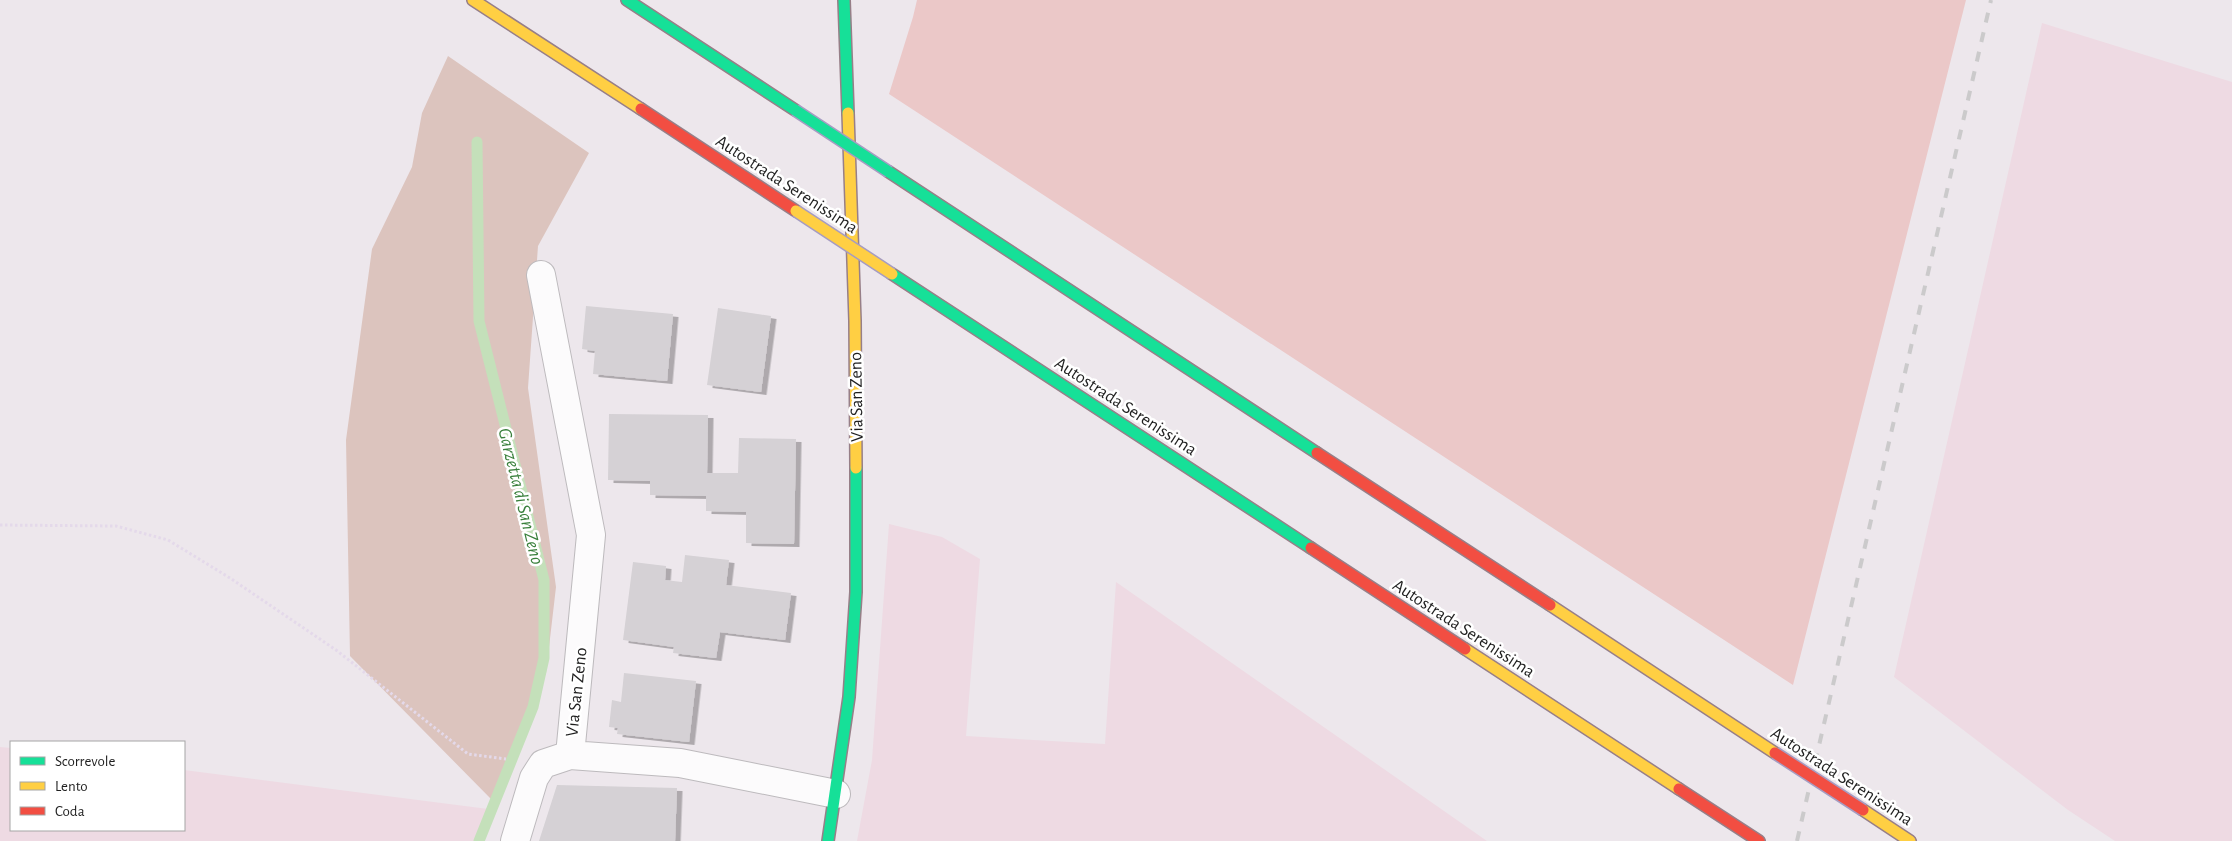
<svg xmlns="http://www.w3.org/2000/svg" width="2232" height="841" viewBox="0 0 2232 841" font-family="'Alegreya Sans',sans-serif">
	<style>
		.farmland { fill: #eedae3 }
		.grass { fill: #ebc8c8 }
		.forest { fill: #dcc4be }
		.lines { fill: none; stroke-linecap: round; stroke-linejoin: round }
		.stream { stroke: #c4e0ba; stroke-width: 11 }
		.building { fill: #d5d1d5; filter: url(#shadow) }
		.street-casing { stroke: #bdbabd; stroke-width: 30 }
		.fast-casing { stroke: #977f88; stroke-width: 14 }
		.slow-casing { stroke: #977f88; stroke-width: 14 }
		.jam-casing { stroke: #977f88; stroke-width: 14 }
		.path { stroke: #e4d9ea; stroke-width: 3; stroke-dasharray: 2.5 2.5; stroke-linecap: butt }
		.street { stroke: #fcfbfc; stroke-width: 28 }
		.fast { stroke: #16e098; stroke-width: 11 }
		.slow { stroke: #ffcf43; stroke-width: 11 }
		.jam { stroke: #f24e42; stroke-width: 11 }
		.rail { stroke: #cbcacb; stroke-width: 4; stroke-dasharray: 10 10; stroke-linecap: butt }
		.fast-bridge-casing { stroke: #a69cc2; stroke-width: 14; stroke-linecap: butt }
		.slow-bridge-casing { stroke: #a69cc2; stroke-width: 14; stroke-linecap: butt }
		.jam-bridge-casing { stroke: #a69cc2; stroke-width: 14; stroke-linecap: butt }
		.fast-bridge { stroke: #16e098; stroke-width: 11 }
		.slow-bridge { stroke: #ffcf43; stroke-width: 11 }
		.jam-bridge { stroke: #f24e42; stroke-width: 11 }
		.labels { text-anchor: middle; stroke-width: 5; stroke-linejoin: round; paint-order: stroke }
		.street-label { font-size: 18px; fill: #1f1f1f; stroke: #fff }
		.water-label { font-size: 19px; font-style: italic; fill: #39803c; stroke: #fff }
	</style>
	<defs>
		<filter id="shadow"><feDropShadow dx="5.5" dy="3" stdDeviation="0" flood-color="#0004"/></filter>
	</defs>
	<rect width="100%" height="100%" fill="#ede7ec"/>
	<path class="farmland" d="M2042,23L2232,82V841H2115L2068,810L1894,677Z
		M889,524L942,537L980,559L966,736L1105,744L1116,582L1487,841H857L872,760Z
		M0,747L11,748V830H184V770L496,810L479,841H0Z"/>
	<path class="grass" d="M917,0H1966L1793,685L889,94L913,17Z"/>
	<path class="forest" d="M448,56L589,153L538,246L528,388L556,587L546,673L491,799L350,656L346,440L372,249L412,167L422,113Z"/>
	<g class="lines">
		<path class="stream" d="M477,142L479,321L544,580V658L533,707L479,841"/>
	</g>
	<path class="building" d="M586,306L673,314L667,381L593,374L595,351L582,349Z
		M718,308L771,316L761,392L707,385Z
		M609,414L708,415L707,473H738L739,438L796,439L794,544L746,543V512L706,511V496L650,495V481L608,480Z
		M685,555L729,560L726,585L791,593L785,640L720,632L716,658L673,653L674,647L623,640L633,562L666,566L665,580L682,582Z
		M624,673L696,681L689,742L617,734L618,728L609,727L612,700L621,702Z
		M557,785L677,788L675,841H539Z"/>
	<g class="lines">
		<defs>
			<path id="street" d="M541,275L591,535L570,755
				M515,841L534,778L543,764L570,755L680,763L836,794"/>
			<path id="fast" d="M627,0L795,110
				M844,0L848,113
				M889,172L1317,453
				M892,274L1311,548
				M828,841L849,697L856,592V468"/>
			<path id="slow" d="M473,0L641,109
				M848,113L855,321L856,468
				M1550,605L1775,753
				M1465,649L1679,789
				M1863,810L1910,841"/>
			<path id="jam" d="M641,109L796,211
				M1317,453L1550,605
				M1311,548L1465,649
				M1679,789L1759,841"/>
		</defs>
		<use href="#street" class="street-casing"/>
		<use href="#fast" class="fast-casing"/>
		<use href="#slow" class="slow-casing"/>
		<use href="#jam" class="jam-casing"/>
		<path class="path" d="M0,525L116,526L168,540L230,578L336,650L468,754L506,759"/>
		<use href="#street" class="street"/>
		<use href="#fast" class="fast"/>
		<use href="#slow" class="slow"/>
		<use href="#jam" class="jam"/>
		<path class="rail" d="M1797,841L1991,0"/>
		<defs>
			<path id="fast-bridge" d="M795,110L889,172"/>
			<path id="slow-bridge" d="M796,211L892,274"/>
			<path id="jam-bridge" d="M1775,753L1863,810"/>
		</defs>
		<use href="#fast-bridge" class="fast-bridge-casing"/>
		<use href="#slow-bridge" class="slow-bridge-casing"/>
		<use href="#jam-bridge" class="jam-bridge-casing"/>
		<use href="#fast-bridge" class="fast-bridge"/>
		<use href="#slow-bridge" class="slow-bridge"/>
		<use href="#jam-bridge" class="jam-bridge"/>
	</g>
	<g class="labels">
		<g class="street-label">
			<text transform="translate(787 184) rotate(33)" y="6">Autostrada Serenissima</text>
			<text transform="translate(856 397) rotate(-91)" y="6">Via San Zeno</text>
			<text transform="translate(1126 406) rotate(33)" y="6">Autostrada Serenissima</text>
			<text transform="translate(1464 628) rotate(33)" y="6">Autostrada Serenissima</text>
			<text transform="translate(576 692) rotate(-84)" y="6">Via San Zeno</text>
			<text transform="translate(1842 776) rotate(33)" y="6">Autostrada Serenissima</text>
		</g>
		<g class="water-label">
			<text transform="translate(522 496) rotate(76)" y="7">Garzetta di San Zeno</text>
		</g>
	</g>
	<rect x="10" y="741" width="175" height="90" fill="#ffffff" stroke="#a5a5a5"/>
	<rect x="20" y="757" width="25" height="8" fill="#16e098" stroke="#a5a5a5"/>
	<text x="55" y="766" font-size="15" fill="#1f1f1f">Scorrevole</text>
	<rect x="20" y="782" width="25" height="8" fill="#ffcf43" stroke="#a5a5a5"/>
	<text x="55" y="791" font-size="15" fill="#1f1f1f">Lento</text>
	<rect x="20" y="807" width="25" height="8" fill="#f24e42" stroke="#a5a5a5"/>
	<text x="55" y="816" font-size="15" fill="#1f1f1f">Coda</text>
</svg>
